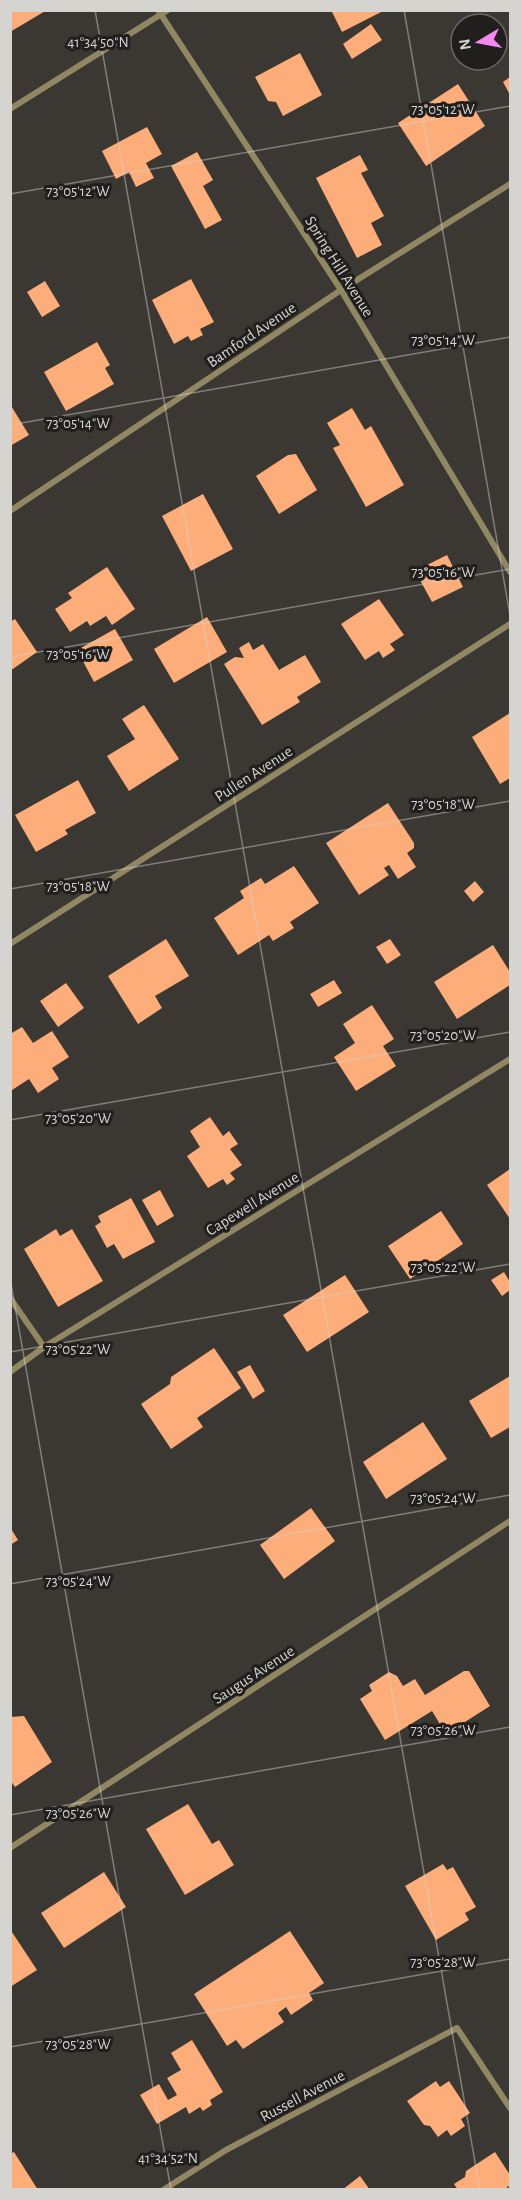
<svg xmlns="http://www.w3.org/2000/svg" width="521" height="2200" viewBox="0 0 521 2200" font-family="'Alegreya Sans',sans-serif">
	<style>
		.building { fill: #fdad79 }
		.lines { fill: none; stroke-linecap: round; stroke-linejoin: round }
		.street { stroke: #918863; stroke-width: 6 }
		.ticks { fill: none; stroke: #d6d4d1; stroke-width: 1.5; stroke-opacity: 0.45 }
		.labels { text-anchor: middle; stroke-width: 6; stroke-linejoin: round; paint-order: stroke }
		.street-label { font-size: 16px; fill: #d6d4d1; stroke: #211f1d }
		.ticks-label { font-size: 15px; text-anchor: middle; fill: #d6d4d1; stroke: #211f1d; stroke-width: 6; stroke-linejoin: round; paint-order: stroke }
	</style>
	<rect width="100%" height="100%" fill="#3b3732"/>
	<path class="building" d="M10,10H47L10,32Z
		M331,10H385L342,32Z
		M371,24L382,40L352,59L343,44Z
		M300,53L322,95L283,116L276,102L268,101L255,77Z
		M510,77V95L503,82Z
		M458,84L485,126L426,166L398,123Z
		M147,127L162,154L146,163L154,178L136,187L129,172L116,179L102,151Z
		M197,152L213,180L203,186L222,220L205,229L171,166Z
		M360,155L368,170L361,173L384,216L371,223L382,245L357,258L316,178Z
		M191,279L214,322L200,329L203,335L191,341L188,336L174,344L152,300Z
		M45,281L60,306L42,317L27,292Z
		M97,342L110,365L105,368L114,384L66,411L44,372Z
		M10,404L29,435L10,446Z
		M352,408L365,430L371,426L404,485L366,507L333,448L340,445L327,423Z
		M296,454L317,490L279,514L256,476L288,455Z
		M203,494L233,549L191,571L162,516Z
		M447,555L463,587L432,602L415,571Z
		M107,567L135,609L112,625L106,616L90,626L87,621L70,632L55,609L72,598L68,593Z
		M379,599L404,635L390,644L395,650L383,658L379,651L365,660L341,624Z
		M207,617L227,652L174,683L154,649Z
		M15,619L37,652L10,671V622Z
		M115,629L133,660L94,682L77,650Z
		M249,642L253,650L263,644L279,670L305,655L321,682L297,697L300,702L262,725L224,664L235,657L244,658L239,648Z
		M144,705L179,759L129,791L107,756L135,739L122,719Z
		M510,713V778L500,784L472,737Z
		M78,780L96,813L65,830L68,834L36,852L15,815Z
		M388,803L414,843V848L407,853L416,867L398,879L389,865L384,868L389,875L359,895L326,843Z
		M294,866L319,903L290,922L294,928L273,941L269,935L238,955L214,918L244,898L240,891L261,878L265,884Z
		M475,881L484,892L473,902L464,891Z
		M166,939L189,976L155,996L162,1008L138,1024L108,976Z
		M390,939L401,955L387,964L376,947Z
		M493,945L510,972V985L457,1019L434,982Z
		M334,980L342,993L318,1007L310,994Z
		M66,983L84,1008L58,1027L40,1001Z
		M372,1005L394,1039L383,1046L396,1066L356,1091L334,1057L355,1043L343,1024Z
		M22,1027L33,1043L52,1031L69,1057L52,1068L59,1079L38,1093L29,1079L12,1090L10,1088V1034Z
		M210,1117L223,1136L229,1131L238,1144L230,1149L242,1165L230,1173L235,1179L227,1185L223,1179L208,1188L187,1156L200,1147L190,1131Z
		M510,1169V1219L487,1185Z
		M160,1190L174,1216L157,1226L142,1200Z
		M131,1198L155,1242L123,1259L114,1244L107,1248L95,1226L101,1222L98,1216Z
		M441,1211L463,1244L410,1279L388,1246Z
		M56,1229L60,1236L72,1229L103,1281L58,1307L24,1249Z
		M504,1272L510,1282V1290L502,1296L491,1280Z
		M345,1275L369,1312L307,1352L283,1315Z
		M214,1348L241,1388L197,1418L203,1427L171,1449L141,1404L170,1384L171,1377Z
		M250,1365L265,1391L253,1399L237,1372Z
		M510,1376V1427L491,1438L469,1401Z
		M423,1422L447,1459L386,1499L363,1462Z
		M311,1508L335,1541L284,1579L260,1545Z
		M10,1527L18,1540L10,1545Z
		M464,1671H469L490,1706L446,1734L432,1711L385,1740L360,1699L372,1691L369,1685L389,1672L397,1676L403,1686L415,1679L425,1695Z
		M24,1716L52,1762L15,1787L10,1780V1717Z
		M188,1804L212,1844L219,1840L234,1865L185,1895L146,1829Z
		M443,1864L447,1870L453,1867L476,1907L465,1913L469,1920L436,1940L405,1886Z
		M104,1872L126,1907L64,1948L41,1913Z
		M10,1929L37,1970L10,1987Z
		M290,1931L324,1983L309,1993L313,2000L291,2015L286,2007L278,2013L284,2022L243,2049L236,2040L227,2046L194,1994Z
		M192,2040L223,2092L210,2100L212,2105L203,2111L200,2107L189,2114L186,2107L157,2124L140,2095L159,2084L168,2100L177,2095L167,2078L181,2070L171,2053Z
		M436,2081L440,2087L449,2081L470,2113L461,2119L465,2126L451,2136L447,2130L438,2137L430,2126L424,2125L407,2101Z
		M14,2152L38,2190H10V2154Z
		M495,2152L510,2175V2185L504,2190H458L454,2184L465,2177L466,2171Z
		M360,2176L370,2190H342Z"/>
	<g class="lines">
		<path class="street" d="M158,10L341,290L510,572
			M10,109L168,10
			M10,511L341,290L510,184
			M10,944L510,624
			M10,1298L44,1347
			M10,1372L44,1347L510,1059
			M10,1848L510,1521
			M163,2190L226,2150L457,2028L510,2108"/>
	</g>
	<path class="ticks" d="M95,10L480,2190M404,10L510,615M10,194L510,106M10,425L510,337M10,657L510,569M10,889L510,801M10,1120L510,1032M10,1278L171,2190M10,1352L510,1264M10,1584L510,1495M10,1815L510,1727M10,2047L510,1959"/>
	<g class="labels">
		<g class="street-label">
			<text transform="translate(340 266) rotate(58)" y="6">Spring Hill Avenue</text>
			<text transform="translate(251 334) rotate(-34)" y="6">Bamford Avenue</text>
			<text transform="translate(253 773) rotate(-33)" y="6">Pullen Avenue</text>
			<text transform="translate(252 1203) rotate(-32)" y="6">Capewell Avenue</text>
			<text transform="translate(253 1674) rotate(-33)" y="6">Saugus Avenue</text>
			<text transform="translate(302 2095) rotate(-28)" y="6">Russell Avenue</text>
		</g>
	</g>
	<g class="ticks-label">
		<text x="98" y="47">41°34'50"N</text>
		<text x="443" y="114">73°05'12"W</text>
		<text x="78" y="196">73°05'12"W</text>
		<text x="443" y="345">73°05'14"W</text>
		<text x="78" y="428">73°05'14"W</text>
		<text x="443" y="577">73°05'16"W</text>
		<text x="78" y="659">73°05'16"W</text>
		<text x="443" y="809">73°05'18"W</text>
		<text x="78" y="891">73°05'18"W</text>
		<text x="443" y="1040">73°05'20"W</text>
		<text x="78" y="1123">73°05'20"W</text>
		<text x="443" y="1272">73°05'22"W</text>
		<text x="78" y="1354">73°05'22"W</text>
		<text x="443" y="1503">73°05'24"W</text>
		<text x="78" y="1586">73°05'24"W</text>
		<text x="443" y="1735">73°05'26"W</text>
		<text x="78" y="1818">73°05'26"W</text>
		<text x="443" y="1967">73°05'28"W</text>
		<text x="78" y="2049">73°05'28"W</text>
		<text x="168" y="2163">41°34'52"N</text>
	</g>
	<rect width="521" height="2200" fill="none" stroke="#d6d4d1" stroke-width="24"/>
	<g transform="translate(479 42) rotate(260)"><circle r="28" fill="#211f1d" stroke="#696765" stroke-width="1.5"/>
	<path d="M0-4.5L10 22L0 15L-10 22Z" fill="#f489f0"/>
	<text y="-9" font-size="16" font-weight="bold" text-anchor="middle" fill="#d6d4d1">N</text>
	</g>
</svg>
